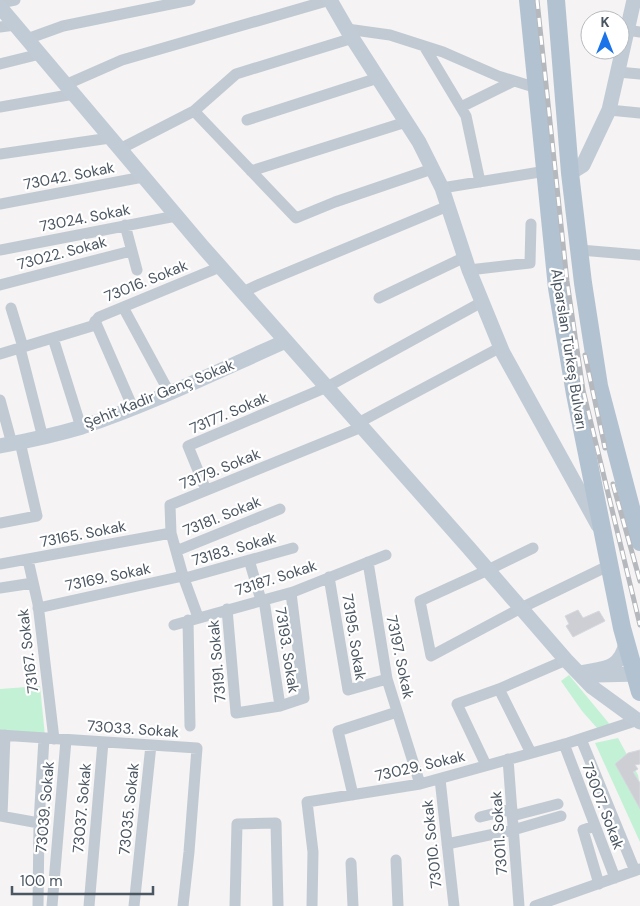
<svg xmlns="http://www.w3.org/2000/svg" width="640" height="906" viewBox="0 0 640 906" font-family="'DM Sans',sans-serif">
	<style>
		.green { fill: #c3f1d5 }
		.building { fill: #cdcfd5; stroke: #d7d9de }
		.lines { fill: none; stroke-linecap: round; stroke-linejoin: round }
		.street { stroke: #c1cad2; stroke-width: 11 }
		.secondary { stroke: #c1cbd6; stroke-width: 15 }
		.primary { stroke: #b3c2d1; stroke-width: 18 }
		.rail-casing { stroke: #b5b8bd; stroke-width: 5 }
		.rail { stroke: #fff; stroke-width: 3; stroke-dasharray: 9; stroke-linecap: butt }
		.labels { text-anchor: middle; stroke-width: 4.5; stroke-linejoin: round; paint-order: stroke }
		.street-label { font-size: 15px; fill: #4a5661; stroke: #fff }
	</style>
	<rect width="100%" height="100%" fill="#f5f3f3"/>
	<path class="green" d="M569,675L612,727L597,728L582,711L561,681Z
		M40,686L45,736L0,735V689Z
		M618,738L638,775L640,785V842L595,743Z"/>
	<path class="building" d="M578,610L583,618L599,611L605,621L573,637L566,626L569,624L565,616Z
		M640,750V764L635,765L638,769L633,772L640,783V809L615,764L628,753Z"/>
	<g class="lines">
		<path class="street" d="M0,3L15,0
			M0,27L15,25
			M347,29L390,35L443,52L498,76L537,88
			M627,30L640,32
			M27,39L63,26L190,0
			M424,46L466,116L480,182
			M0,64L40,54
			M618,72L640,74
			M65,85L122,60L330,0
			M0,107L74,94
			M461,107L514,81
			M609,110L640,113
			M194,111L236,74L353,38
			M247,120L378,78
			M120,149L194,111L296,218L335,202L432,169
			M0,154L110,138
			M251,171L406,122
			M442,188L546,171
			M0,204L143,177
			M125,225L137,270
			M0,250L176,216
			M580,250L640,255
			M469,270L530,263L531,224
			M0,285L131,251
			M243,292L260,284L448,206
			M379,298L465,257
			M123,307L169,392
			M11,308L23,347
			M95,321L133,408
			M53,338L81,427
			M20,348L43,438
			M0,354L92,326L99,317L220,267
			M0,400L12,444
			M358,423L501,347
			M206,490L188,446L327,387L482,302
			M0,523L37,516L20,442
			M533,548L488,570L420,601L431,656L521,608L610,565
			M176,551L280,509
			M28,560L38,604L54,739
			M249,560L261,600
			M368,562L387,679L420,784
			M0,564L171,533
			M329,577L348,690L387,679
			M0,588L33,583
			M264,600L280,706
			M38,608L183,576L189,577L293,548
			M227,609L236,713L280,706L304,698L291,593
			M198,617L183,576L171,533L170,505L362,427
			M188,620L190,726
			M174,625L293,592L386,555
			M499,689L531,753
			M0,735L197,748L189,852L183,906
			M581,739L635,871
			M564,744L615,878
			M508,759L519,906
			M486,765L457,704L499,689L566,660
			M440,779L454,906
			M353,795L338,731L397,712
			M0,816L39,823L38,906
			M2,816L5,735
			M512,816L558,804
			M480,817L512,809
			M39,823L44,738
			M595,826L583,830L599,884
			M447,844L513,830L561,816
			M396,860L398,906
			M351,863L353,906
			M52,906L66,740
			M89,906L103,742
			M134,906L151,745
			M235,906L237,824L276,823L278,906
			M312,906L313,852L307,802L420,784L568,743L638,720
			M535,906L640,869"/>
		<path class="secondary" d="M330,0L349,33L419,142L442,188L469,270L503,353L598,525
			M0,7L202,246L468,547L566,660L592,687L640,722
			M570,173L583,165L609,110L634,0
			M0,446C27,441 55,435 82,427C151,404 218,371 286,341
			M580,673C602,668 620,671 626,643
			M597,675L640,674"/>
		<path class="primary" d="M528,0L557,288L575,394L622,628L640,692
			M556,0L570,173L583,283L599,386L640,542"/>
		<defs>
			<path id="rail" d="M537,0L567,281L583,390L640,625
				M585,355L605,448
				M613,484L640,581"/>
		</defs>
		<use href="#rail" class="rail-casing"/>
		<use href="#rail" class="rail"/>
	</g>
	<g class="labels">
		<g class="street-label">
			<text transform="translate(69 176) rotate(-11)" y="5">73042. Sokak</text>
			<text transform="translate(85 218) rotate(-11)" y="5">73024. Sokak</text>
			<text transform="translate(62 253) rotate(-15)" y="5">73022. Sokak</text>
			<text transform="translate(146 281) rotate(-22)" y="5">73016. Sokak</text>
			<text transform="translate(569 349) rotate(81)" y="5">Alparslan Türkeş Bulvarı</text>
			<text transform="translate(159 394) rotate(-22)" y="5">Şehit Kadir Genç Sokak</text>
			<text transform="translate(229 413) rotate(-23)" y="5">73177. Sokak</text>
			<text transform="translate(220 469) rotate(-22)" y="5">73179. Sokak</text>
			<text transform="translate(222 516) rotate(-22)" y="5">73181. Sokak</text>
			<text transform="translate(83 534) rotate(-11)" y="5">73165. Sokak</text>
			<text transform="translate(234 549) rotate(-16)" y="5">73183. Sokak</text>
			<text transform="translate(108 577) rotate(-12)" y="5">73169. Sokak</text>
			<text transform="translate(276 578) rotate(-18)" y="5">73187. Sokak</text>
			<text transform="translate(354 637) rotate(81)" y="5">73195. Sokak</text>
			<text transform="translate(287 650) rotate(81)" y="5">73193. Sokak</text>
			<text transform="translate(28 651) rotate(-97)" y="5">73167. Sokak</text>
			<text transform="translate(400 657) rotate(78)" y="5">73197. Sokak</text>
			<text transform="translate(217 661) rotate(-95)" y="5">73191. Sokak</text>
			<text transform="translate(133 729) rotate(4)" y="5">73033. Sokak</text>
			<text transform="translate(420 766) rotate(-13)" y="5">73029. Sokak</text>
			<text transform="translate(603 806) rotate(69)" y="5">73007. Sokak</text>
			<text transform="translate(45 807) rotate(-85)" y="5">73039. Sokak</text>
			<text transform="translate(82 808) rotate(-85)" y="5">73037. Sokak</text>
			<text transform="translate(129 809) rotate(-84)" y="5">73035. Sokak</text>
			<text transform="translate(499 833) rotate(-94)" y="5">73011. Sokak</text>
			<text transform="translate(432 844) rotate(-96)" y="5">73010. Sokak</text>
		</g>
	</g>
	<g transform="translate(605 35)"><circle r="24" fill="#ffffff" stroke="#b7bbc0"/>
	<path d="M0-4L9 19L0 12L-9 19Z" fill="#1a73e8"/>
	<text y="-8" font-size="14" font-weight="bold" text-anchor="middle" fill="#4a5661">K</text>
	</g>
	<path d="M12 886v8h141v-8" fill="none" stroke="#4a5661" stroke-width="2.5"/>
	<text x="20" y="886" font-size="15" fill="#4a5661" stroke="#ffffff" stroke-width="4" paint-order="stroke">100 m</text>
</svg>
